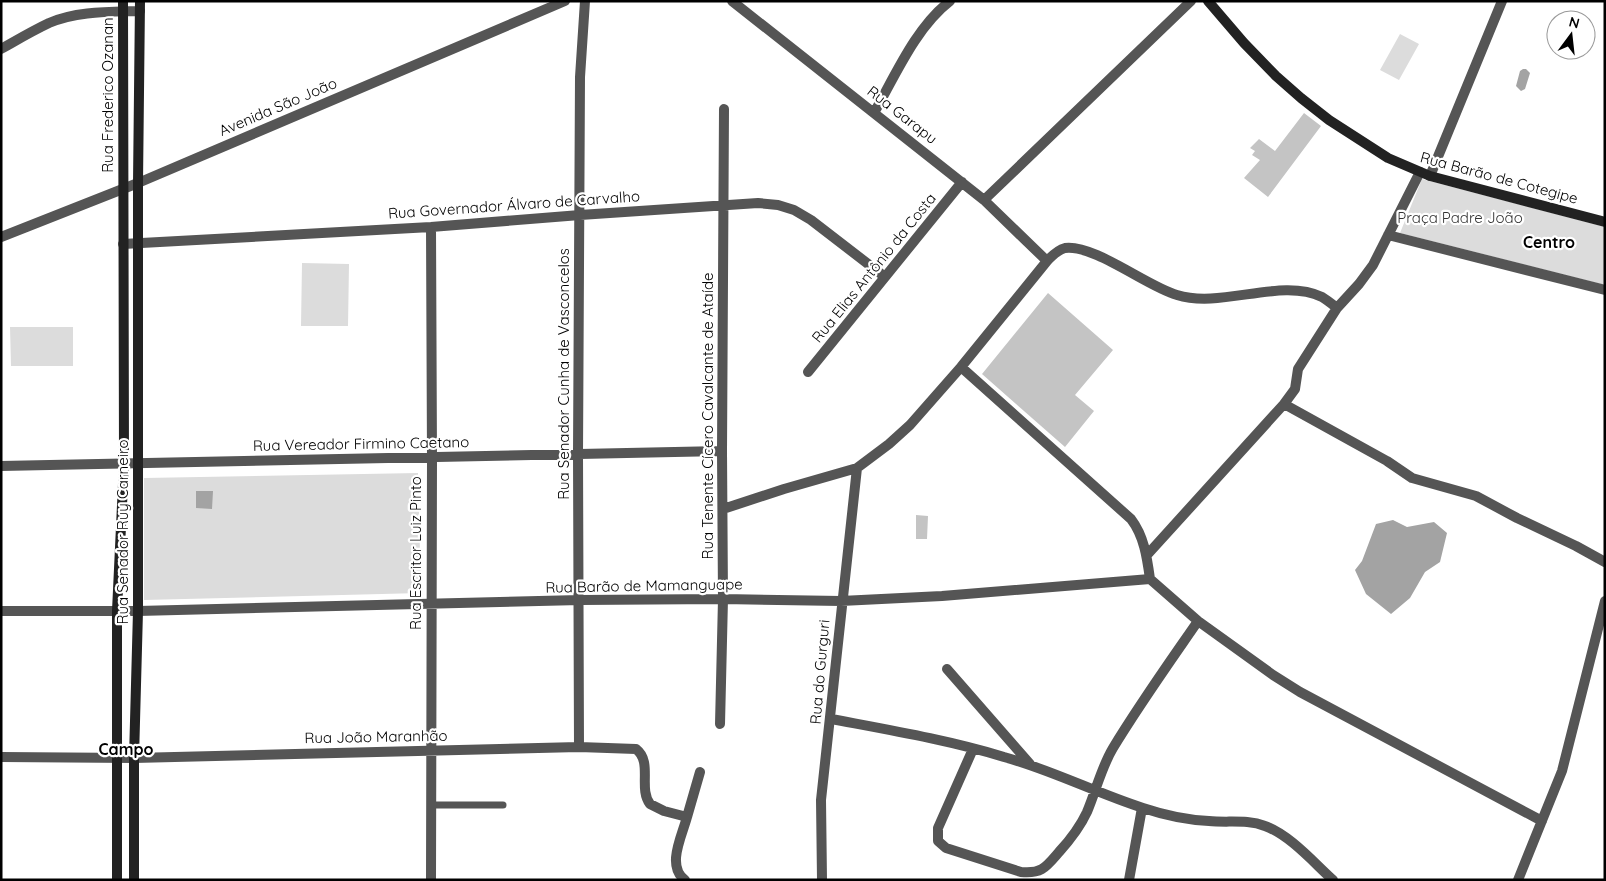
<svg xmlns="http://www.w3.org/2000/svg" width="1606" height="881" viewBox="0 0 1606 881" font-family="Quicksand,sans-serif">
	<style>
		.green { fill: #dcdcdc }
		.water { fill: #a3a3a3 }
		.building { fill: #c4c4c4 }
		.lines { fill: none; stroke-linecap: round; stroke-linejoin: round }
		.lane { stroke: #555; stroke-width: 7 }
		.street { stroke: #555; stroke-width: 10 }
		.secondary { stroke: #222; stroke-width: 10 }
		.labels { text-anchor: middle; stroke-width: 4.5; stroke-linejoin: round; paint-order: stroke }
		.street-label { font-size: 15px; fill: #000; stroke: #fff }
		.park-label { font-size: 15px; fill: #333; stroke: #fff }
		.neighbourhood-label { font-size: 16px; font-weight: bold; fill: #000; stroke: #fff }
	</style>
	<rect width="100%" height="100%" fill="#fff"/>
	<path class="green" d="M1400,34L1419,44L1399,80L1380,70Z
		M1422,179L1605,227V285L1400,233Z
		M302,263L349,264L348,326H301Z
		M10,327H73V366H11Z
		M418,473L421,593L144,600V478Z"/>
	<path class="water" d="M1523,69H1526L1530,73L1525,89L1521,91L1516,86L1520,71Z
		M196,491H213L212,509L196,508Z
		M1393,520L1407,527L1434,522L1447,533L1440,562L1425,572L1410,598L1391,614L1366,594L1355,570L1362,561L1376,524Z"/>
	<path class="building" d="M1304,113L1321,126L1268,197L1244,178L1260,160L1252,155L1255,151L1250,148L1259,139L1275,151Z
		M1048,293L1113,350L1075,395L1094,411L1065,447L982,374Z
		M916,515L928,516L927,539H916Z"/>
	<g class="lines">
		<path class="lane" d="M431,805H503"/>
		<path class="street" d="M732,1L984,200L1047,261
			M1,49C17,40 32,31 49,23C77,11 109,12 140,11
			M874,113C895,76 916,27 950,1
			M1430,176L1502,1
			M984,200L1191,1
			M431,227L432,458L431,880
			M1388,235L1605,290
			M1,237L138,183L565,1
			M123,244L431,227L580,215L758,203L778,205L794,210L811,220L885,277
			M961,367L1131,519C1144,536 1147,557 1150,579L1198,621L1273,675L1300,692L1542,821
			M808,372L962,182
			M1284,404L1387,461L1412,478L1476,496L1517,518L1576,546L1605,562
			M1,466L722,451
			M723,509L784,489L857,468L889,444L910,425L961,367L1047,261C1052,256 1057,250 1065,248C1094,244 1148,287 1177,295C1222,309 1281,277 1322,297C1327,300 1332,304 1337,308
			M1147,555L1284,404L1295,389L1298,369L1337,308L1359,284L1373,265L1420,172
			M1,611H138L580,600L723,599L841,601L942,596L1150,579
			M947,669L1030,764
			M831,719C889,730 948,740 1004,757C1052,770 1096,793 1143,808C1164,815 1187,820 1209,821C1228,823 1247,819 1265,826C1290,835 1314,863 1333,880
			M720,724L723,599L722,451L724,109
			M579,747L578,454L580,77L585,1
			M973,749L938,828V841L946,848L1021,872C1042,874 1046,867 1059,852C1070,840 1080,827 1087,812C1096,791 1101,768 1113,748C1139,705 1169,663 1198,621
			M1,757L134,758L579,747L636,749C653,762 638,788 650,804L664,811L687,817C682,836 666,866 685,880
			M687,817L700,772
			M822,880L821,800L857,468
			M1129,880L1142,808
			M1518,880L1562,771L1605,601"/>
		<path class="secondary" d="M1208,1L1244,43L1276,76L1301,98L1329,120L1388,158L1430,176L1605,222
			M117,880V611L124,463L123,1
			M134,880V758L138,611V183L140,1"/>
	</g>
	<g class="labels">
		<g class="street-label">
			<text transform="translate(108 95) rotate(-90)" y="5">Rua Frederico Ozanan</text>
			<text transform="translate(278 107) rotate(-23)" y="5">Avenida São João</text>
			<text transform="translate(902 115) rotate(38)" y="5">Rua Garapu</text>
			<text transform="translate(1499 178) rotate(15)" y="5">Rua Barão de Cotegipe</text>
			<text transform="translate(514 205) rotate(-4)" y="5">Rua Governador Álvaro de Carvalho</text>
			<text transform="translate(874 268) rotate(-51)" y="5">Rua Elias Antônio da Costa</text>
			<text transform="translate(564 374) rotate(-90)" y="5">Rua Senador Cunha de Vasconcelos</text>
			<text transform="translate(708 416) rotate(-90)" y="5">Rua Tenente Cícero Cavalcante de Ataíde</text>
			<text transform="translate(361 444) rotate(-1)" y="5">Rua Vereador Firmino Caetano</text>
			<text transform="translate(123 532) rotate(-90)" y="5">Rua Senador Ruy Carneiro</text>
			<text transform="translate(416 553) rotate(-90)" y="5">Rua Escritor Luiz Pinto</text>
			<text transform="translate(644 586) rotate(-1)" y="5">Rua Barão de Mamanguape</text>
			<text transform="translate(820 672) rotate(-85)" y="5">Rua do Gurguri</text>
			<text transform="translate(376 737) rotate(-1)" y="5">Rua João Maranhão</text>
		</g>
		<g class="park-label">
			<text x="1460" y="223">Praça Padre João</text>
		</g>
		<g class="neighbourhood-label">
			<text x="1549" y="248">Centro</text>
			<text x="126" y="755">Campo</text>
		</g>
	</g>
	<rect width="1606" height="881" fill="none" stroke="#000000" stroke-width="5"/>
	<g transform="translate(1571 35) rotate(15)"><circle r="24" fill="#ffffff" stroke="#999999"/>
	<path d="M0-4L9 19L0 12L-9 19Z" fill="#000000"/>
	<text y="-8" font-size="14" font-weight="bold" text-anchor="middle" fill="#000000">N</text>
	</g>
</svg>
